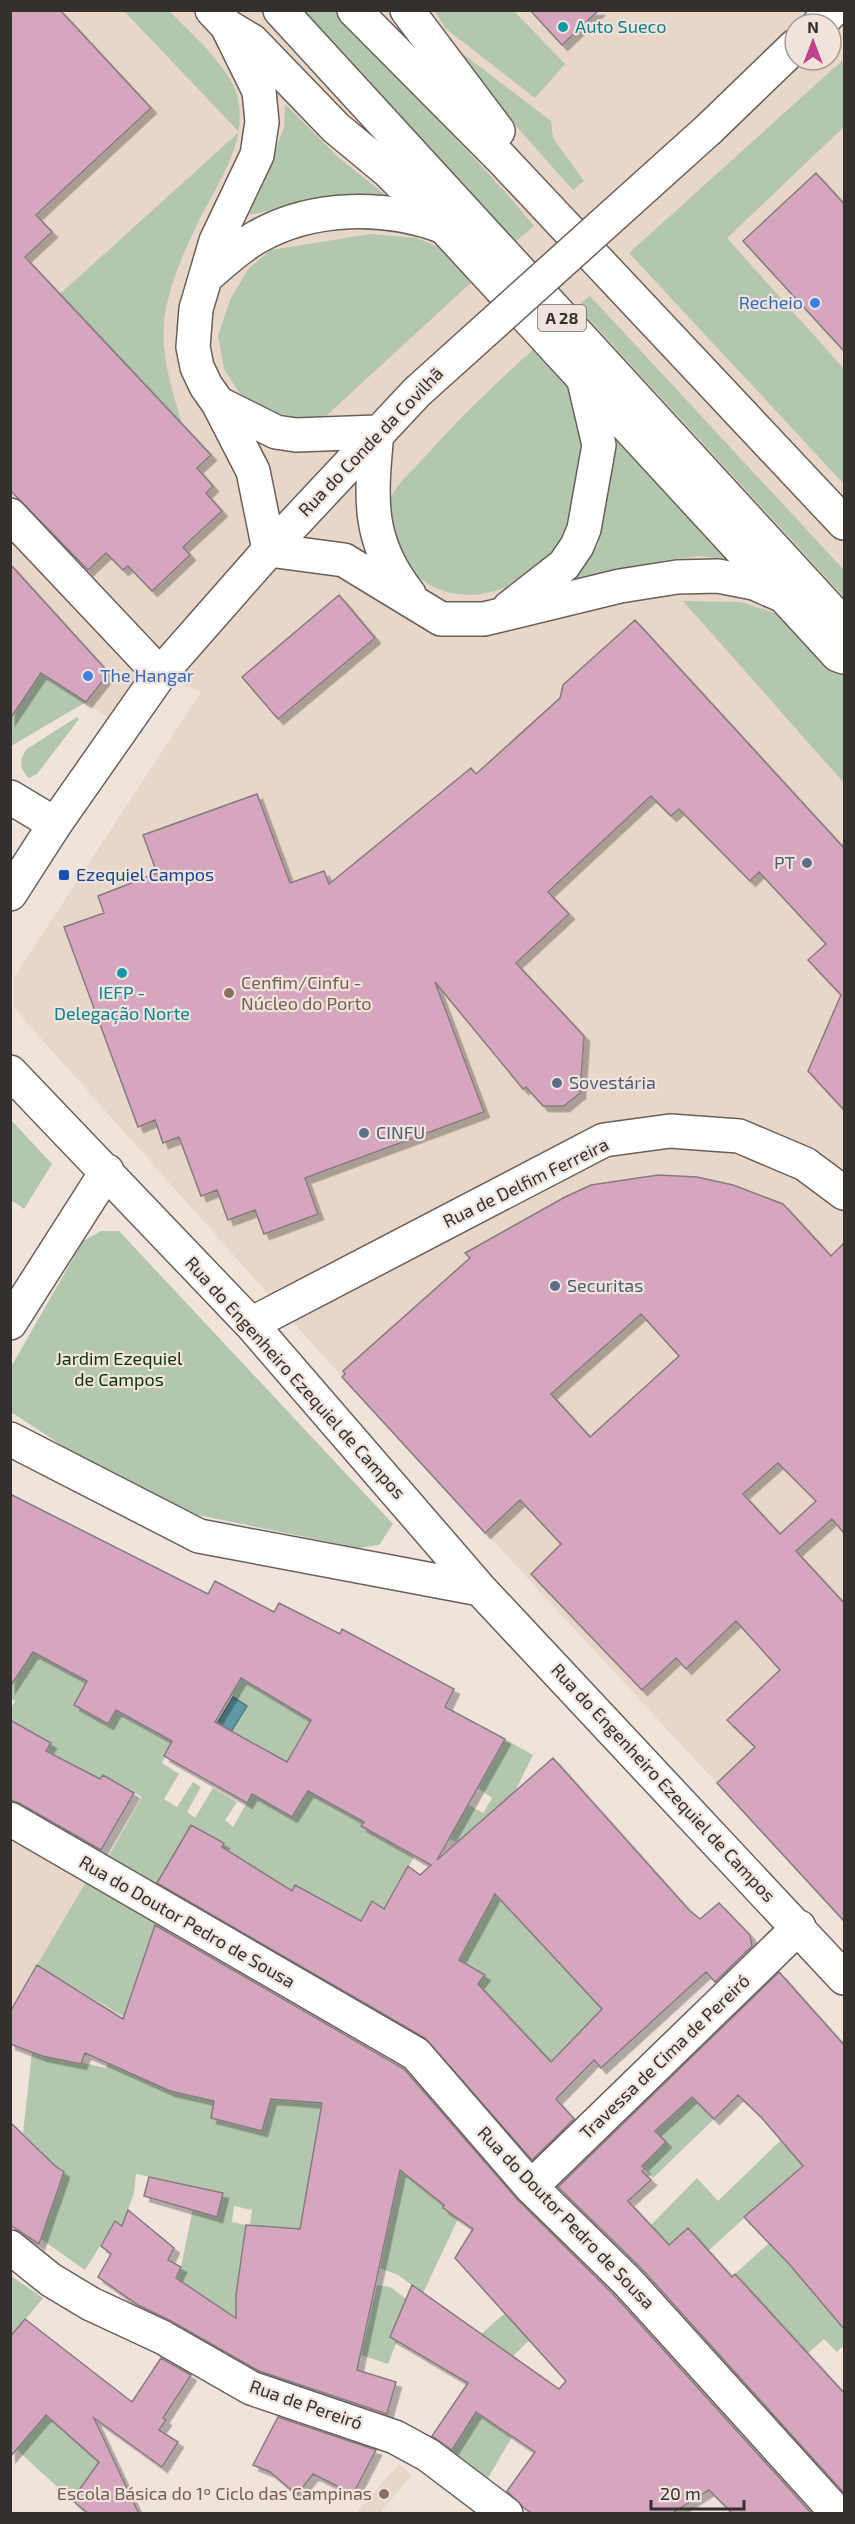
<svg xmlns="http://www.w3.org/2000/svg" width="855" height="2524" viewBox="0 0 855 2524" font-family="'Exo 2',sans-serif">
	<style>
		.built { fill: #e8d6c9; fill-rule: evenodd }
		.green { fill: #b2c7ae }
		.water { fill: #5f98a6; stroke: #527982; stroke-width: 1.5 }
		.building { fill: #d5a6be; stroke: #877b81; stroke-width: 1.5; fill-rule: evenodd; filter: url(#shadow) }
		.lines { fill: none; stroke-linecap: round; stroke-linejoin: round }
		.minor-casing { stroke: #6b6059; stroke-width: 36 }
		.major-casing { stroke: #6b6059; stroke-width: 36 }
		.highway-casing { stroke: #6b6059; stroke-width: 36 }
		.minor { stroke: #fff; stroke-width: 33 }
		.major { stroke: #fff; stroke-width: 33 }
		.highway { stroke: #fff; stroke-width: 33 }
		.major-bridge-casing { stroke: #6b6059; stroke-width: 36; stroke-linecap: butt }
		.major-bridge { stroke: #fff; stroke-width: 33 }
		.culture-dot { fill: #0f9aa8; stroke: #efe3db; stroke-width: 2 }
		.shop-dot { fill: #3f7fe0; stroke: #efe3db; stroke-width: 2 }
		.service-dot { fill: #5c6f8a; stroke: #efe3db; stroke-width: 2 }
		.transit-dot { fill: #1a4fb4; stroke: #efe3db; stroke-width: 2 }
		.education-dot { fill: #8d6e63; stroke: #efe3db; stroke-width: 2 }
		.labels { text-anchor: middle; stroke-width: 4.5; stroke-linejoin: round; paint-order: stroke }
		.shield { fill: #efe3db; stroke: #6c6661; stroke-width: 1.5 }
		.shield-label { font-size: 16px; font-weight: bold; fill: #34302d }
		.culture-label { font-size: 18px; fill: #0d838f; stroke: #efe3db; text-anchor: start }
		.shop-label { font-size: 18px; fill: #366cbe; stroke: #efe3db; text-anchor: end }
		.street-label { font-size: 18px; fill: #34302d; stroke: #efe3db }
		.service-label { font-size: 18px; fill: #4e5e75; stroke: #efe3db; text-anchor: start }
		.transit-label { font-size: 18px; fill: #164399; stroke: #efe3db; text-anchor: start }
		.education-label { font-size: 18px; fill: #785e54; stroke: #efe3db; text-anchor: start }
		.park-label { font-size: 18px; fill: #0a3601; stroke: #efe3db }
	</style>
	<defs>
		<filter id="shadow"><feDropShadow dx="5.5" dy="5.5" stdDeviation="0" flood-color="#0004"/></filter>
	</defs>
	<rect width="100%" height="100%" fill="#efe3db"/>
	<path class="built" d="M10,11H844V1921L342,1377L14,1008L13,979L201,692L160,674L122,727L11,653ZM795,24H831V60H795Z
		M11,1835L87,1880L11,2012Z
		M399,2464L412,2475L380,2513H356Z"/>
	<path class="green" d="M124,11H169C190,32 229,67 237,95C250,143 215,186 196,227C183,253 172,280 166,308C158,348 171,387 182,424L60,294L239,132Z
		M303,11H337C401,84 472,151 534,226L515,242Z
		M435,11H514L565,64L535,98L445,28Z
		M454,47L551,121L553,138L584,181L573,190L509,118Z
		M844,59V127L727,238L844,369V484L629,253Z
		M285,104L339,158L389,198L305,203L249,215L284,128Z
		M370,234L417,238L450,252L475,279L326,416L297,418L266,410L240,394L224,369L218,336L230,300L249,268L271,250Z
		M590,296L844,570V597L577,306Z
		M536,347C551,362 565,378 574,397C588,425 579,523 559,547C529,585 471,611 427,583C415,576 402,564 397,550C392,534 384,510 393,493C400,481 414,469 423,459C458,419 496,383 536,347Z
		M619,433L737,561L700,556L666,560L570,584L598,545Z
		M683,601L741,602L787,617L844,674V783Z
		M10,653L86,702L11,746V719L25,696Z
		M77,717L79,719L37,774L29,778C19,769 19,759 27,749Z
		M11,1120L52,1164L24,1209L11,1200Z
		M101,1231H119L393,1524L379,1545L358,1548L198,1515L83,1459L11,1412V1367L83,1241Z
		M36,1648L87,1681L74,1705L108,1724L123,1700L149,1715L143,1725L172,1741L162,1763L179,1774L164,1799L177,1807L193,1782L201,1787L187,1812L195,1818L213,1788L237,1802L225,1820L233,1827L252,1794L292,1817L313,1780L324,1800L364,1822L362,1826L414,1857L405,1873L422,1883L367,1934L384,1909L372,1902L361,1921L315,1897L288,1899C258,1870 226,1848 188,1830L156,1885L108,1857L142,1797L103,1775L86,1804L82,1770L47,1751L50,1744L11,1720V1708L15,1701L11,1698V1687Z
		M239,1677L483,1813L492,1798L478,1788L505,1739L533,1755L489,1843L465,1848L339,1772L294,1750L287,1762L242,1736L237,1743L227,1737L247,1706L231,1695Z
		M87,1880L156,1922L113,2047L124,2017L37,1965Z
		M485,1884L575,1981L604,1958L610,2015L545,2069L520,2029L494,2000L470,1994L484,1975L459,1960L475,1931Z
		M32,2052L106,2068L108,2063L218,2083L211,2118L261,2130L271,2099L322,2102L299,2233L282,2228L250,2225L252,2210L234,2206L232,2222L246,2225L236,2295V2317L176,2278L181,2267L197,2188L178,2183L173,2191L156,2182V2178L136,2174L134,2193L122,2226L115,2222L85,2270L41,2239L64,2172L54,2165L23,2133Z
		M690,2096L714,2119L653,2178L642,2166L666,2142L655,2131Z
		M781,2140L803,2165L708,2251L669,2245L651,2225L697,2178L718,2201Z
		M400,2170L428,2192L448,2195L443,2209L458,2219L423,2293L398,2275L380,2268Z
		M769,2243L833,2314L844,2305V2345L837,2352L824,2339L790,2369L783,2359L799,2343L735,2274Z
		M11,2276L43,2298L11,2337Z
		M377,2285L390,2287L416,2306L400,2333L388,2364L361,2355Z
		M505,2313L546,2324L512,2357L479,2336Z
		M43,2412L100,2455L115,2513L82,2487L72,2500L17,2450Z
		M476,2412L512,2437L485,2483L449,2456Z"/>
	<path class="water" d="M233,1697L247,1706L229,1735L215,1727Z"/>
	<path class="building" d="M10,10H60L151,108L36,215L52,232L25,257L211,455L197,468L213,486L206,493L222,511L183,547L190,555L152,591L128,566L123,570L106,553L88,570L10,490Z
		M530,10H599L562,45Z
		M816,173L844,204V351L743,241Z
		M10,564L109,673L86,702L41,673L10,719Z
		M339,595L375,638L278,719L242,677Z
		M635,620L844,848V1110L808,1071L841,995L808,960L826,944L759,872L750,881L679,809L671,816L651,796L548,892L569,914L516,963L584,1036L580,1093L564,1106H543L526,1087L523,1089L435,982L484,1112L305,1178L318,1214L264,1234L255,1210L228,1220L217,1190L201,1196L179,1137L163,1143L155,1120L138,1127L64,927L104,913L98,896L157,873L143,835L257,794L290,883L324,871L329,884L471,768L476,774L560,698L563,685Z
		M658,1175L697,1177L733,1185L783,1204L831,1256L844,1243V1533L832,1519L796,1551L844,1603V1921L717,1783L755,1747L727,1720L780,1670L736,1621L686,1669L676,1658L642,1690L531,1574L561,1544L520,1500L485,1533L342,1377L345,1374L343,1371L470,1258L465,1253L565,1197L591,1185ZM641,1314L679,1356L590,1437L551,1394ZM778,1463L816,1501L780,1534L743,1494Z
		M10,1494L208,1594L215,1581L274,1612L279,1603L340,1634L342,1629L454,1689L445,1707L505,1739L437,1860L553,1758L689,1910L700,1919L719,1903L750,1935L752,1946L715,1982L706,1972L601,2068L594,2060L556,2099L574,2119L532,2160L425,2038L157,1883L191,1825L224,1843L222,1847L292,1891L295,1885L361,1921L372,1901L384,1909L408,1866L420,1875L431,1865L361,1826L364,1822L308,1791L292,1817L252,1794L247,1803L164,1756L172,1741L116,1710L108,1724L74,1705L87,1681L33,1652L10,1687ZM241,1678L311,1720L287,1762L215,1722ZM495,1894L602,2009L551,2062L478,1984L485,1975L459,1960Z
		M10,1720L51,1743L46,1751L100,1779L103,1775L134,1793L101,1850L19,1803L10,1800Z
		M155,1925L404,2069L517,2199L613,2294L812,2514H733L709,2490L671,2514H533L524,2508L507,2491L535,2452L476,2412L452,2450L432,2436L468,2383L390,2337L412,2285L559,2389L566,2381L455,2258L473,2229L443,2208L444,2205L400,2170L357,2370L396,2382L387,2414L259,2371L171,2321L138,2305L98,2277L111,2254L101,2246L115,2221L122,2226L128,2210L174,2248L168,2260L181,2267L176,2278L236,2318V2295L246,2225L300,2229L322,2103L271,2099L262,2131L211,2118L214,2101L170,2091L85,2053L81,2064L42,2056L10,2044V2012L37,1965L123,2019Z
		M779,1972L844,2045V2329L790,2265L744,2217L803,2166L761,2117L738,2095L714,2119L692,2097L655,2131L666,2142L642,2166L645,2169L642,2171L651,2180L628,2201L669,2245L688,2228L732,2277L735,2274L844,2393V2493L641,2268L558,2187Z
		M10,2122L54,2165L64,2172L39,2244L10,2225Z
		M149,2177L223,2193L217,2217L144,2196Z
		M25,2319L132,2402L161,2358L191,2375L163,2418L166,2420L159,2430L178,2442L162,2467L94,2418L139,2514H89L72,2500L99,2462L46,2415L10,2457V2337Z
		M278,2417L376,2450L353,2494L313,2474L297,2495L270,2472L253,2465Z"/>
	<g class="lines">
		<defs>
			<path id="minor" d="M10,515L160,674
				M10,797L55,824
				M10,1072L251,1324L480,1589L844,1978
				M10,1323L107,1171
				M251,1324L604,1140L670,1131L739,1136L805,1164L844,1193
				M10,1439L199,1536L480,1589
				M10,1819L416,2054L531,2187L627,2281L838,2514
				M531,2187L799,1927
				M10,2247L51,2280L91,2304L162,2337L251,2388L395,2437L428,2455L506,2514"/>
			<path id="major" d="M212,10L227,26L259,91L262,122L257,155L216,241L196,309L193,347L197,367L206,386L218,403L253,471L269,550
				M819,24L833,10
				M709,129L795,46
				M206,277C222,263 239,247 257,237C313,205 386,205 444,227
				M218,403L276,432L296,435L377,432
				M377,432C371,497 366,540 409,594
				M269,550L344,560L441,619H484L620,586L677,577L718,576L754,583L779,594
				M509,608L564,565L577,546L584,529L599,445L584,381
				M10,894L55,824L160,674L269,550L417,392"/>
			<path id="highway" d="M280,10L844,625
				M354,10L500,157L844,523
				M407,10L498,131
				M227,26L252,41L336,128L388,171L444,227L838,655L844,657"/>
		</defs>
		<use href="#minor" class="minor-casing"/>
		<use href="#major" class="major-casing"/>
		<use href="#highway" class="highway-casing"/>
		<use href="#minor" class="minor"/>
		<use href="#major" class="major"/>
		<use href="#highway" class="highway"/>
		<defs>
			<path id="major-bridge" d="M417,392L709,129"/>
		</defs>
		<use href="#major-bridge" class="major-bridge-casing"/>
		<use href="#major-bridge" class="major-bridge"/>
	</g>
	<g class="culture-dot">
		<circle cx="563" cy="27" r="6"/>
		<circle cx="122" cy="973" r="6"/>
	</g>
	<g class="shop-dot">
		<circle cx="815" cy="303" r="6"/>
		<circle cx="88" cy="676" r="6"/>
	</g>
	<g class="service-dot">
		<circle cx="807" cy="863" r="6"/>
		<circle cx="557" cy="1083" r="6"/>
		<circle cx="364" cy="1133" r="6"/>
		<circle cx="555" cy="1286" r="6"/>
	</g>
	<rect class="transit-dot" x="58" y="869" width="12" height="12" rx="3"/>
	<g class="education-dot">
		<circle cx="229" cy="993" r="6"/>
		<circle cx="384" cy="2494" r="6"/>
	</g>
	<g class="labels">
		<rect class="shield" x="538" y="305" width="48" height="26" rx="4.5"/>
		<g class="shield-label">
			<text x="562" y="324">A 28</text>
		</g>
		<g class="culture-label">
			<text x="575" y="33">Auto Sueco</text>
			<text x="122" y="999" text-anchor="middle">IEFP -<tspan x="122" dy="21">Delegação Norte</tspan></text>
		</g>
		<g class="shop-label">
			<text x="803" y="309">Recheio</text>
			<text x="100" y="682" text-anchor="start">The Hangar</text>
		</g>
		<g class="street-label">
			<text transform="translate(371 442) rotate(-46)" y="6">Rua do Conde da Covilhã</text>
			<text transform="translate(526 1183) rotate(-26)" y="6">Rua de Delfim Ferreira</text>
			<text transform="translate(295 1378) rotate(48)" y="6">Rua do Engenheiro Ezequiel de Campos</text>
			<text transform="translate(663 1783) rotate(47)" y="6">Rua do Engenheiro Ezequiel de Campos</text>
			<text transform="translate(187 1922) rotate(30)" y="6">Rua do Doutor Pedro de Sousa</text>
			<text transform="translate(665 2057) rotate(-44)" y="6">Travessa de Cima de Pereiró</text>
			<text transform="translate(566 2218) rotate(46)" y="6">Rua do Doutor Pedro de Sousa</text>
			<text transform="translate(306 2405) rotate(19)" y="6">Rua de Pereiró</text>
		</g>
		<g class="service-label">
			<text x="795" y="869" text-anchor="end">PT</text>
			<text x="569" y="1089">Sovestária</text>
			<text x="376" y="1139">CINFU</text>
			<text x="567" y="1292">Securitas</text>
		</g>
		<g class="transit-label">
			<text x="76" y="881">Ezequiel Campos</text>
		</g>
		<g class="education-label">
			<text x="241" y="989">Cenfim/Cinfu -<tspan x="241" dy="21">Núcleo do Porto</tspan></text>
			<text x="372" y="2500" text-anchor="end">Escola Básica do 1º Ciclo das Campinas</text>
		</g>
		<g class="park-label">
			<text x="119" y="1365">Jardim Ezequiel<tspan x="119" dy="21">de Campos</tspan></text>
		</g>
	</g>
	<rect width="855" height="2524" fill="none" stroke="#34302d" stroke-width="24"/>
	<g transform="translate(813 42)"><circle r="28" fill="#efe3db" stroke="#a49b95" stroke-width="1.5"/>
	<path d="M0-4.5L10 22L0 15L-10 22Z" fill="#c1418c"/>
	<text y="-9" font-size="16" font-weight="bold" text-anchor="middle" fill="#34302d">N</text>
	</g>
	<path d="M651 2500v9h93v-9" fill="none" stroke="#34302d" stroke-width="3"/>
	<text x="660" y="2500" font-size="18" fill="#34302d" stroke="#efe3db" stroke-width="4.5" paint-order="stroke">20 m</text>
</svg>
